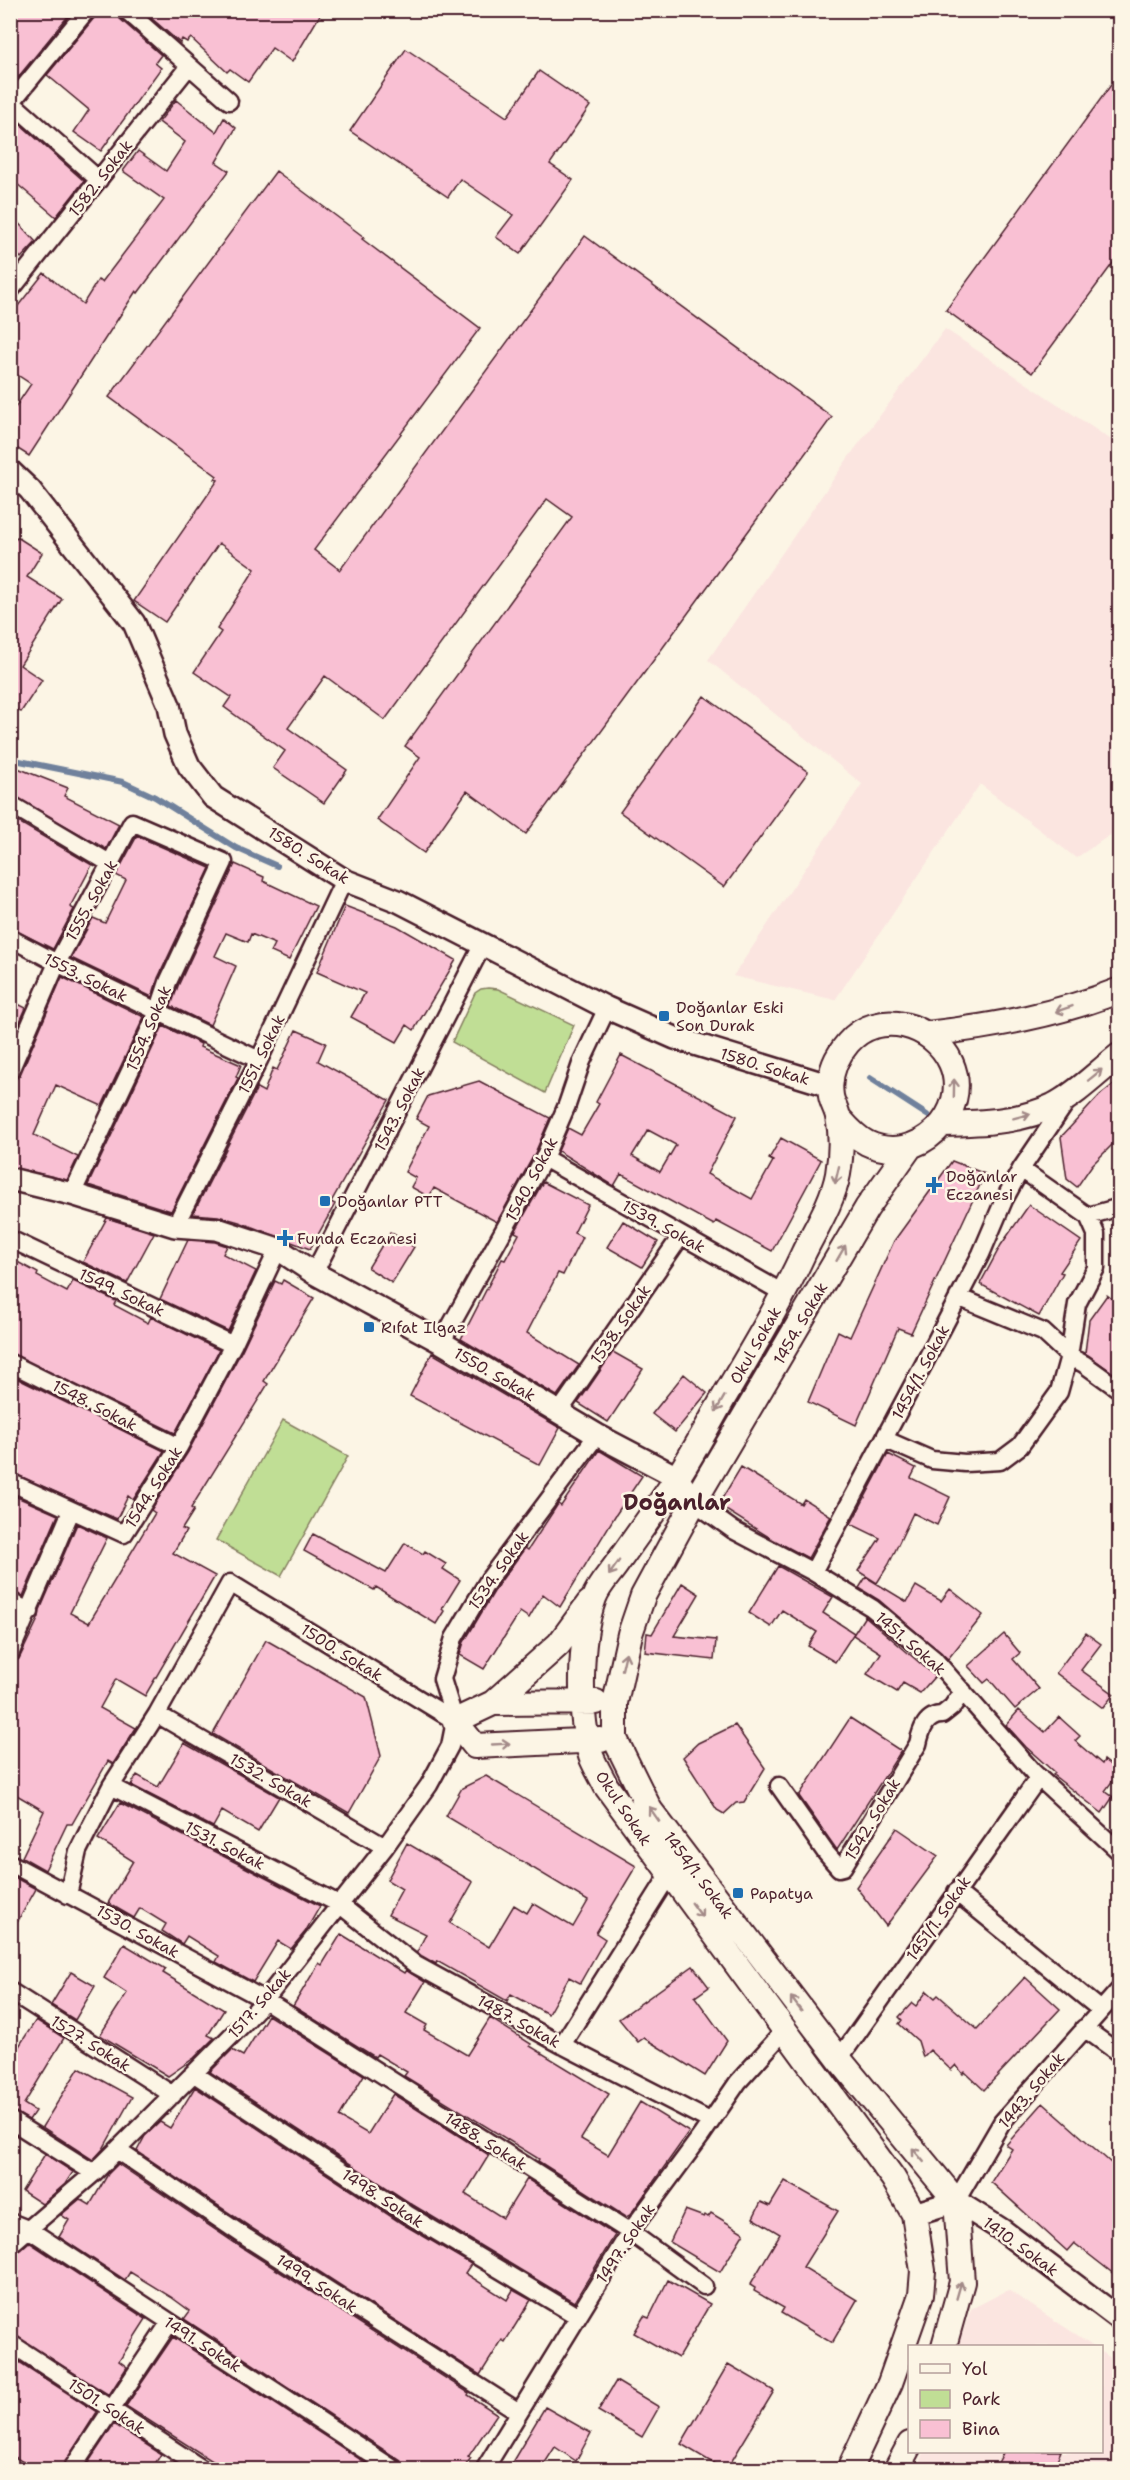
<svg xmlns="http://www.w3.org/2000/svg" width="1130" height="2480" viewBox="0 0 1130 2480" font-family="'Shantell Sans',sans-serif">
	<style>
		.built { fill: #fbe5e0 }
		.green { fill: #c0de95; stroke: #857e60; stroke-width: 1.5 }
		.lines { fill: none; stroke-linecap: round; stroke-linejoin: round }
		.stream { stroke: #6f819c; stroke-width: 6 }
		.building { fill: #f9c0d3; stroke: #4a1f2b; stroke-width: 1.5; fill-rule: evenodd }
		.minor-casing { stroke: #4a1f2b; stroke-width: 21 }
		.tertiary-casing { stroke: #4a1f2b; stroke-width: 26 }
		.secondary-casing { stroke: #4a1f2b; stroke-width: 28 }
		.minor { stroke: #fcf5e5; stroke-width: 16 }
		.tertiary { stroke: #fcf5e5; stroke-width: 21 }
		.secondary { stroke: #fcf5e5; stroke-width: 24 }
		.oneway { stroke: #a38a88 }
		.poi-dot { fill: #1f6fb2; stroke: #fcf5e5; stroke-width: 2 }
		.labels { text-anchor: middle; stroke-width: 5; stroke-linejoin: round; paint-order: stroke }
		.street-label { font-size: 16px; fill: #4a1f2b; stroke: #fcf5e5 }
		.poi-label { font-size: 16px; fill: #4a1f2b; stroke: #fcf5e5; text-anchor: start }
		.district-label { font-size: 22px; font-weight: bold; fill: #4a1f2b; stroke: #fcf5e5 }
	</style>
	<rect width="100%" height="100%" fill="#fcf5e5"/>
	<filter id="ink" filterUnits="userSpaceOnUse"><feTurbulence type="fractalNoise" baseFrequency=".0167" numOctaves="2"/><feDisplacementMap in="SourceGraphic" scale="12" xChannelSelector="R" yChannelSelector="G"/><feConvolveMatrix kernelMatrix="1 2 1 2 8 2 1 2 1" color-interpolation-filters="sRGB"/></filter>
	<g filter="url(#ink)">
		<path class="built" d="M945,329L1119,445V829L1076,858L980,784L835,1000L733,976L862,784L708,660L848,458Z
			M1008,2290L1094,2346H958L971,2309Z
			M1102,2352L1119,2364V2469L917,2470L923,2452H1102Z"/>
		<path class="green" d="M488,988L498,989L574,1025L545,1093L452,1042L475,993L481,989Z
			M283,1420L348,1456L281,1576L216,1540Z"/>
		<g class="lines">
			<path class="stream" d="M10,759L123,782L155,797L236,848L277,866
				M870,1078L927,1115"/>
		</g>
		<path class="building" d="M10,10H73L10,87Z
			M97,10H116L119,18L161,55L155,63L161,68L101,151L74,132L89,110L47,75L95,17Z
			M142,10H323L292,62L272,48L248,82L230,69L227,72L191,38L187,42L182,39L180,43Z
			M406,49L507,117L539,71L590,106L550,164L573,180L520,254L496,237L513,215L460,179L448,197L350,131Z
			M1119,74V255L1032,373L946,310Z
			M176,100L216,132L224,118L236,128L216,162L229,171L138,293L136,291L29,456L10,444V415L31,384L10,370V316L44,273L83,304L98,280L102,282L164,200L123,171L138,151L166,171L185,142L159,122Z
			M20,124L84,181L56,217L10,178V136Z
			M276,171L364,237L362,239L480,328L314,550L340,570L585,236L832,417L526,834L467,791L424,853L377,820L420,757L405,746L572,517L547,499L385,720L325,676L288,728L347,770L324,803L273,768L285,751L224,707L231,697L194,672L221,632L217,629L255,569L219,543L165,622L134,601L218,480L215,479L217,476L109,397Z
			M10,214L36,242L21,258L10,247Z
			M17,537L42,553L27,577L62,599L20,665L42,680L21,712L10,706V548Z
			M704,696L808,772L724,887L620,812Z
			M10,765L68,788L64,796L119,824L106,849L10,794Z
			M10,817L92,865L70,907L74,909L53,949L10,928Z
			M137,836L210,868L158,978L152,997L71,958L93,918L105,923L126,880L116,875Z
			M235,864L264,877L263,881L316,906L289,960L271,952L275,944L251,934L248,942L226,933L215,956L236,966L210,1025L171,1006L178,986Z
			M345,906L397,926L456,960L414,1030L407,1025L397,1042L351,1017L365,993L317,972Z
			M62,977L144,1017L102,1106L56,1085L34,1135L78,1157L67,1180L10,1167V1081L20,1075Z
			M10,1000L26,1008L10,1044Z
			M163,1026L201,1044L200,1047L241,1065L236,1077L238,1078L171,1211L88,1185Z
			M296,1030L326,1043L318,1061L389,1100L331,1202L335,1204L310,1249L239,1222L218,1216L193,1214L257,1088L264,1092L273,1068L277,1070Z
			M621,1055L737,1116L707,1174L752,1199L773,1161L769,1159L781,1138L821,1160L772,1251L716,1221L714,1225L621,1174L614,1186L558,1151L568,1128L581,1135L599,1104L596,1102ZM648,1130L676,1145L660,1172L632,1156Z
			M1119,1080V1138L1092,1165L1077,1187L1067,1179L1061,1137L1100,1095Z
			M479,1081L550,1118L535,1153L497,1222L434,1188L429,1197L411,1187L416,1178L405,1172L429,1126L416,1119L428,1096Z
			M952,1161L985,1174L911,1333L898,1328L856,1425L808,1402L838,1331L850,1337L894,1241Z
			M543,1182L588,1205L574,1233L582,1237L563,1275L558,1273L527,1333L579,1365L557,1396L461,1339L502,1259L505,1260L519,1234L515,1232Z
			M1029,1205L1081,1241L1060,1272L1063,1273L1039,1316L980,1284L1001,1245Z
			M107,1218L154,1233L127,1283L83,1262Z
			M623,1221L658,1242L642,1267L607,1247Z
			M390,1232L414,1247L392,1283L368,1268Z
			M188,1240L215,1242L227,1246L223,1254L256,1271L228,1331L160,1299Z
			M10,1258L38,1273L37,1276L67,1292L73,1281L116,1301L114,1305L148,1323L151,1317L219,1350L175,1433L10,1353Z
			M283,1280L314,1298L264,1381L268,1384L191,1508L194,1510L182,1529L186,1531L173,1553L215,1576L145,1696L116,1679L100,1708L136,1728L113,1764L108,1761L72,1824H67L45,1870L22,1857L44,1811L10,1791V1664L19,1659L39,1617L40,1610L77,1524L107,1538L70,1613L89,1623L155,1513L151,1510L188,1452L242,1350L275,1281L281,1284Z
			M1107,1295L1119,1304V1377L1085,1353L1089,1320Z
			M613,1352L643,1369L608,1422L578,1403Z
			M432,1353L560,1428L540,1465L410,1396Z
			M684,1374L707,1393L675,1432L652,1414Z
			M10,1375L164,1451L133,1500L128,1496L117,1519L10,1472Z
			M599,1450L642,1476L615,1516L560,1607L543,1594L529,1618L520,1612L484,1669L460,1655L464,1642L498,1585L525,1548L528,1550L558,1504L561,1506Z
			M888,1454L916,1468L911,1478L950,1497L937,1525L913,1513L889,1564L877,1583L858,1571L880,1538L851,1524Z
			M741,1467L801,1504L804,1499L831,1516L808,1558L772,1539L718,1505Z
			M10,1494L58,1515L23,1596L10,1591Z
			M313,1534L386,1573L405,1543L423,1554L425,1551L446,1564L443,1569L460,1580L442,1609L444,1611L436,1624L376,1587L374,1590L304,1551Z
			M778,1566L833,1597L823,1613L854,1633L835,1662L808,1646L817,1632L782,1610L771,1627L749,1613Z
			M866,1577L907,1602L916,1586L941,1601L950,1589L983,1615L948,1659L879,1600L859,1588Z
			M682,1583L699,1594L674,1636L716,1640L714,1660L645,1652L647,1633L652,1634Z
			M865,1616L935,1676L920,1693L903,1683L897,1692L867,1674L881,1653L853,1635Z
			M1086,1633L1101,1644L1081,1670L1114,1694L1103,1708L1056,1673Z
			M1004,1634L1020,1653L1013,1659L1039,1689L1015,1709L989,1679L984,1683L968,1666Z
			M266,1640L366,1697L381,1756L349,1813L213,1734Z
			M1019,1710L1045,1732L1059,1717L1080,1736L1075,1741L1102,1764L1104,1760L1119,1772L1105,1791L1113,1797L1102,1813L1053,1775L1055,1773L1026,1747L1006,1725Z
			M850,1718L901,1751L837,1850L799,1796Z
			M735,1725L765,1768L744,1802L736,1803L724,1814L717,1810L683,1757L698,1743Z
			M184,1743L279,1797L258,1832L222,1811L213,1827L131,1785L137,1775L158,1787Z
			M486,1776L636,1866L596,1933L605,1939L580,1983L569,1977L548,2014L511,1994L507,2001L437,1961L436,1964L422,1956L417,1952L426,1934L388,1915L402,1889L387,1880L407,1843L473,1882L450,1923L489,1947L514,1905L527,1913L533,1903L573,1927L588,1901L446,1816L462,1788Z
			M120,1803L320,1906L305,1932L291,1949L278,1941L253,1982L216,1962L219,1956L187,1936L182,1944L162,1931L166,1924L140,1908L134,1918L108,1903L133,1861L98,1839Z
			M897,1828L938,1856L886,1926L856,1887Z
			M10,1875L36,1889L10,1935Z
			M341,1934L404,1973L406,1970L425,1982L406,2013L427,2025L424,2030L467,2055L490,2018L531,2044L530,2046L609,2094L581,2139L608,2155L640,2102L689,2132L630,2215L626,2217L538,2161L539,2159L404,2076L407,2072L377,2054L375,2057L293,2006L319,1963L322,1965Z
			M124,1944L166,1969L163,1973L224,2010L208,2035L214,2038L194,2058L168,2076L100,2035L127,1993L104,1978Z
			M693,1966L709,1987L695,1997L727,2041L705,2076L644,2038L638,2042L619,2019Z
			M71,1972L95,1986L75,2020L51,2005Z
			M1025,1977L1060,2009L984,2090L965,2072L963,2074L956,2065L951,2070L930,2050L923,2057L918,2041L899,2024L902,2020L899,2017L912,2003L916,2006L927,1991L935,1998L938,1995L977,2029Z
			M268,2015L364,2075L339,2117L368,2134L393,2094L489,2155L465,2194L503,2218L527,2179L615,2235L574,2302L413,2205L210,2072L232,2050L243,2056Z
			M36,2020L64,2038L24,2104L35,2111L29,2120L10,2110V2060Z
			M79,2068L132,2097L103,2149L93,2160L42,2127Z
			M195,2087L401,2223L471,2264L465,2273L507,2300L513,2290L531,2300L505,2342L502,2340L480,2375L253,2229L137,2151L145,2136L160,2122L170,2128Z
			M1043,2103L1119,2170V2278L1074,2243L1067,2251L991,2182L1012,2149L1006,2145Z
			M45,2154L73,2172L65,2184L42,2204L22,2191Z
			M118,2164L241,2247L469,2393L468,2395L497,2414L468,2457L471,2458L463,2469H405L401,2461L184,2319L190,2311L171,2297L130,2272L125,2280L59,2237L69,2220L61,2215L80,2199L90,2205L108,2174Z
			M785,2181L838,2211L803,2267L857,2300L832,2343L781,2313L784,2308L754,2291L755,2288L750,2285L780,2234L753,2218L761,2202L770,2206Z
			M685,2210L704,2217L705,2215L708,2217L711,2213L744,2233L720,2272L670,2242Z
			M29,2242L146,2319L119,2361L127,2367L109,2395L10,2333V2264L18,2252Z
			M668,2280L710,2304L678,2358L634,2333L644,2316L649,2318Z
			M173,2337L375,2469H225L126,2406Z
			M10,2356L97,2412L61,2469H34L10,2454Z
			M728,2364L774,2391L727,2469H723L681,2444Z
			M616,2381L659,2407L642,2437L598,2411Z
			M545,2407L591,2433L576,2461L555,2447L541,2469H508Z
			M114,2424L161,2454L152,2469H84Z
			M1004,2451H1061L1053,2469H995Z"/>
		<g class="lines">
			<defs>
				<path id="minor" d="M126,10L229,101
					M10,101L99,180
					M10,104L87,10
					M10,291L189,66
					M10,804L111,864
					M10,938L57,963L259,1060
					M10,1071L57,963L132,822L224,862L168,982L158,1012L72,1194
					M544,1158L785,1294
					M1088,1216L1120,1207
					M175,1226L259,1060L344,880
					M10,1239L233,1345
					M314,1273L483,944
					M958,1297L1043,1332L1069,1356L1084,1364L1120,1390
					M441,1343L544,1158L567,1105L582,1061L607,1008
					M10,1363L179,1447
					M559,1412L681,1236
					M884,1439L932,1460L965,1463L1000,1461L1020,1446L1059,1392L1069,1356L1077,1304L1096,1268V1234L1088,1216L1021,1169
					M10,1482L124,1534L179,1447L233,1345L278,1249
					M694,1502L733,1530L813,1572L872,1608L934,1659L1034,1773L1120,1852
					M813,1572L926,1360L981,1254L1004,1200L1021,1169L1067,1101
					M10,1601L30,1612
					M10,1654L71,1511
					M157,1714L385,1847
					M111,1786L339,1904L416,1965L562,2045L710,2121
					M779,1786L826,1853L839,1868L843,1867L918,1744C921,1730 926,1715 942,1715L952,1707L963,1691
					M10,1863L265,2000L630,2232L704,2286
					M956,1892L1101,2010
					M68,1895L78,1851L111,1786L157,1714L230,1583L455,1721
					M10,1991L173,2095
					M1084,2028L1120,2054
					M562,2045L670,1873
					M839,2059L1039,1777
					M193,2073L407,2214L577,2316
					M10,2120L94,2173
					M117,2150L247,2238L519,2412
					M956,2201L1002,2122L1120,1989
					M10,2222L30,2230L395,2470
					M10,2245L94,2173L244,2023L265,2000L385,1847L429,1785L450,1746L455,1721L442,1679L454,1638L489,1579L597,1435
					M10,2343L204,2470
					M71,2470L170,2322
					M484,2470L630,2232L701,2136L738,2082L785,2030"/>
				<path id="tertiary" d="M10,471L30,490L134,623L169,705L175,734L189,766L213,797L344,880L398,901L607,1008L675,1038L831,1086
					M10,1179L72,1194L175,1226L217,1229L278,1249L314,1273L439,1341L597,1435L677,1477L694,1502
					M914,2214L956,2201L1002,2230L1120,2319"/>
				<path id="secondary" d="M927,1034C994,1026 1057,1015 1120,990
					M838,1117C847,1127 855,1137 867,1143C916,1167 973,1113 951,1063C934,1024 878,1008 848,1043C835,1058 828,1076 831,1096C832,1103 837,1110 838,1117C842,1135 841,1156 838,1174C833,1201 816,1228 804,1252C781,1302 752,1349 724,1397C708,1425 693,1454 675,1481C656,1509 636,1537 616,1565C609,1575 598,1586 594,1598C579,1639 578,1714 591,1756C595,1766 601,1776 606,1786L893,2178L914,2214L923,2271L921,2295L890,2383L849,2470
					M943,1124C980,1123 1019,1122 1053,1106C1077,1094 1098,1072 1120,1055
					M910,1147L867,1208L694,1502L643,1596L630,1634L615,1703V1739L650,1810L839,2059L956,2201L962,2282L944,2346
					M589,1603L559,1644L493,1703L455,1721L475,1746L601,1740
					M493,1703L596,1702
					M896,2470L910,2444"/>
			</defs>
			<use href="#minor" class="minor-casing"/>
			<use href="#tertiary" class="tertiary-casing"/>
			<use href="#secondary" class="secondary-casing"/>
			<use href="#minor" class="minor"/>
			<use href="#tertiary" class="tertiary"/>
			<use href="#secondary" class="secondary"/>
		</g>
		<defs><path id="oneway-shaft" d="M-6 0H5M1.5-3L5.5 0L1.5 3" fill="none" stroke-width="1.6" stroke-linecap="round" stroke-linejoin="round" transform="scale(1.5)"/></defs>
		<g class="oneway">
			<use href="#oneway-shaft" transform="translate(1064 1009) rotate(161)"/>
			<use href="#oneway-shaft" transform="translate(1095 1075) rotate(-39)"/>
			<use href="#oneway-shaft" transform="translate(954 1088) rotate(-89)"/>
			<use href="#oneway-shaft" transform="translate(1022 1116) rotate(-15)"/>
			<use href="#oneway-shaft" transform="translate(837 1175) rotate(103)"/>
			<use href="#oneway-shaft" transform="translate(841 1253) rotate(-60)"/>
			<use href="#oneway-shaft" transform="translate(720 1404) rotate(120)"/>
			<use href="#oneway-shaft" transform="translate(614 1568) rotate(125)"/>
			<use href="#oneway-shaft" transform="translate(624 1661) rotate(-77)"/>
			<use href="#oneway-shaft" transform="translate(501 1744) rotate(-3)"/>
			<use href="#oneway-shaft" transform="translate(654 1814) rotate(-125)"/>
			<use href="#oneway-shaft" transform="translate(697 1910) rotate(54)"/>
			<use href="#oneway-shaft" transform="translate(796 2004) rotate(-127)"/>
			<use href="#oneway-shaft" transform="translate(918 2155) rotate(-130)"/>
			<use href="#oneway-shaft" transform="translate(959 2290) rotate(-74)"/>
		</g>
	</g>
	<g class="poi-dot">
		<rect x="658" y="1010" width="12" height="12" rx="3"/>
		<path d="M931 1176h6v6h6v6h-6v6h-6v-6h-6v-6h6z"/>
		<rect x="319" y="1195" width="12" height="12" rx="3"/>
		<path d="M282 1229h6v6h6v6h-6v6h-6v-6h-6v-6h6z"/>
		<rect x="363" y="1321" width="12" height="12" rx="3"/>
		<rect x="732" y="1887" width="12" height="12" rx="3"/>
	</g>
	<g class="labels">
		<g class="street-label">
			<text transform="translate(100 178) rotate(-52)" y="6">1582. Sokak</text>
			<text transform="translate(309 855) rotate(32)" y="6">1580. Sokak</text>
			<text transform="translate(91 900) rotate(-61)" y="6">1555. Sokak</text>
			<text transform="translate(86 977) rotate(26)" y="6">1553. Sokak</text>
			<text transform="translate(148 1028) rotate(-67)" y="6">1554. Sokak</text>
			<text transform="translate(261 1054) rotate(-64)" y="6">1551. Sokak</text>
			<text transform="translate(765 1066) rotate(17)" y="6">1580. Sokak</text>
			<text transform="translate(399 1109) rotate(-63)" y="6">1543. Sokak</text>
			<text transform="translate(531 1179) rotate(-62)" y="6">1540. Sokak</text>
			<text transform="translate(664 1226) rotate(29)" y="6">1539. Sokak</text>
			<text transform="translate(122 1292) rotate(25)" y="6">1549. Sokak</text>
			<text transform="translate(800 1323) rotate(-60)" y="6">1454. Sokak</text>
			<text transform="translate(620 1324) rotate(-55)" y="6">1538. Sokak</text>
			<text transform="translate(755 1345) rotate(-60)" y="6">Okul Sokak</text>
			<text transform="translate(920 1372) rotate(-62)" y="6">1454/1. Sokak</text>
			<text transform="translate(495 1374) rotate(30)" y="6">1550. Sokak</text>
			<text transform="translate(95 1405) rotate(27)" y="6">1548. Sokak</text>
			<text transform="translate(153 1487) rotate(-58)" y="6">1544. Sokak</text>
			<text transform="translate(498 1570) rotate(-55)" y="6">1534. Sokak</text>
			<text transform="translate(911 1643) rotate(41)" y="6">1451. Sokak</text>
			<text transform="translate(342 1652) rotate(32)" y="6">1500. Sokak</text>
			<text transform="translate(271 1780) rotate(30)" y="6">1532. Sokak</text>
			<text transform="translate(624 1808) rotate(56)" y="6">Okul Sokak</text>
			<text transform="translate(872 1819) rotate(-59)" y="6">1542. Sokak</text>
			<text transform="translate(225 1845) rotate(27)" y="6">1531. Sokak</text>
			<text transform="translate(699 1875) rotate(53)" y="6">1454/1. Sokak</text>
			<text transform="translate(938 1918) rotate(-55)" y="6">1451/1. Sokak</text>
			<text transform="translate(138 1931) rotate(29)" y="6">1530. Sokak</text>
			<text transform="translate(259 2003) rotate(-49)" y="6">1517. Sokak</text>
			<text transform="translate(519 2021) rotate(29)" y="6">1487. Sokak</text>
			<text transform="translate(91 2043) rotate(32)" y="6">1527. Sokak</text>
			<text transform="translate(1031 2090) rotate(-50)" y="6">1443. Sokak</text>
			<text transform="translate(486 2141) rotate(32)" y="6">1488. Sokak</text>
			<text transform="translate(383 2198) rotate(33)" y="6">1498. Sokak</text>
			<text transform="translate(625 2243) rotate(-56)" y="6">1497. Sokak</text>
			<text transform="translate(1021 2246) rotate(36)" y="6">1410. Sokak</text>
			<text transform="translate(317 2283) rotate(33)" y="6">1499. Sokak</text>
			<text transform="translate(203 2344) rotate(33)" y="6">1491. Sokak</text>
			<text transform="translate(107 2406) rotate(33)" y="6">1501. Sokak</text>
		</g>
		<g class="poi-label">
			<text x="676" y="1013">Doğanlar Eski<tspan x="676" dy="18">Son Durak</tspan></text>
			<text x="946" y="1182">Doğanlar<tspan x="946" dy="18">Eczanesi</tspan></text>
			<text x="337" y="1207">Doğanlar PTT</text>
			<text x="297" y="1244">Funda Eczanesi</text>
			<text x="381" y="1333">Rıfat Ilgaz</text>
			<text x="750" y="1899">Papatya</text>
		</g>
		<g class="district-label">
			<text x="677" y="1510">Doğanlar</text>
		</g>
	</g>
	<rect width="1130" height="2480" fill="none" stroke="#fcf5e5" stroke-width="36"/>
	<rect x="18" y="18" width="1094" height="2444" fill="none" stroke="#4a1f2b" stroke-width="2" filter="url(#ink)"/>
	<rect x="908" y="2345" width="195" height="108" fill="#fcf5e5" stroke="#b59f9b" stroke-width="1.5"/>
	<rect x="920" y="2364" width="30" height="9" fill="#fcf5e5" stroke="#b59f9b" stroke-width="1.5"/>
	<text x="962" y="2375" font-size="18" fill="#4a1f2b">Yol</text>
	<rect x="920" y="2390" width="30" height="18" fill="#c0de95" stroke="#b59f9b" stroke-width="1.5"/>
	<text x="962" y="2405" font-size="18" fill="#4a1f2b">Park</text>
	<rect x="920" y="2420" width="30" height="18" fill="#f9c0d3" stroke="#b59f9b" stroke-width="1.5"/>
	<text x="962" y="2435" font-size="18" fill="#4a1f2b">Bina</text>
</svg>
